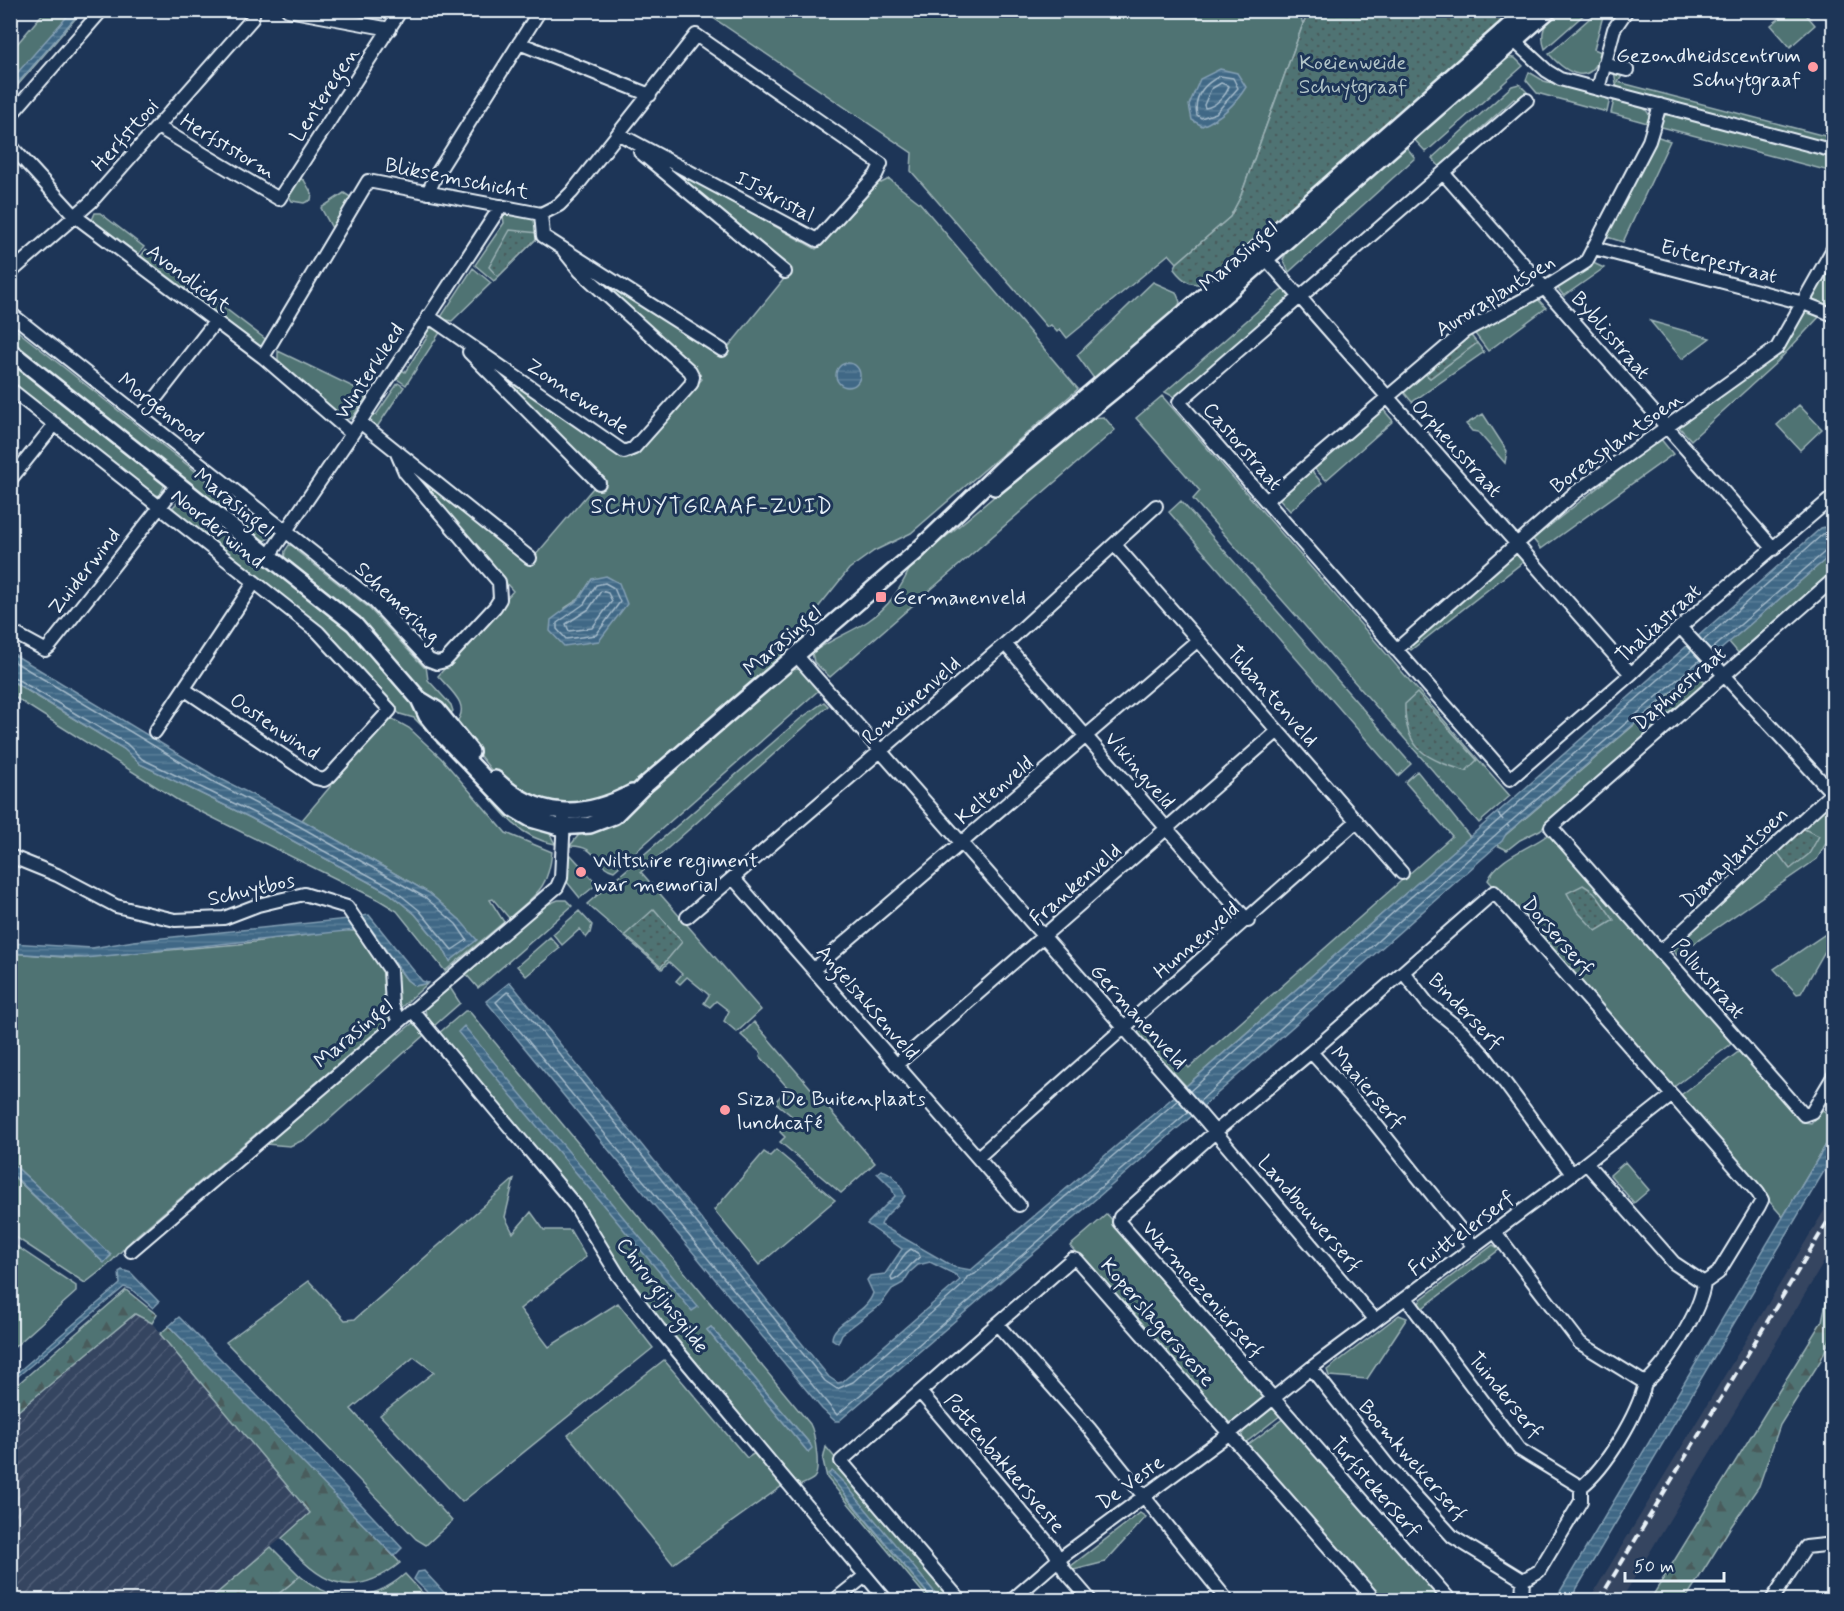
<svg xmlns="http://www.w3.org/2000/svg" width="1844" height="1611" viewBox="0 0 1844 1611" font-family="Mynerve,sans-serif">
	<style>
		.built { fill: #344460 }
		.industrial { fill: url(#industrial-furrows) }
		.green { fill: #507373; stroke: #9cb2b6; stroke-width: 1.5; fill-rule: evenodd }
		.forest { fill: url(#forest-firs); stroke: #9cb2b6; stroke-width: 1.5 }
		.park { fill: url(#park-dots); stroke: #9cb2b6; stroke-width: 1.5 }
		.water { fill: url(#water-rules); stroke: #839fb4; stroke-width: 1.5 }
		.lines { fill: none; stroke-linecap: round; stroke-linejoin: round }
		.shore { stroke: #a4baca; stroke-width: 1.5 }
		.ferry { stroke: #adc1d0; stroke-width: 1.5; stroke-dasharray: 8 6; stroke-linecap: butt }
		.minor-casing { stroke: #e8f1f8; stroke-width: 16 }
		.tertiary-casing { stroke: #e8f1f8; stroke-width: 20 }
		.minor { stroke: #1d3557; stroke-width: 12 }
		.tertiary { stroke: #1d3557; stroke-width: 15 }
		.rail { stroke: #e8f1f8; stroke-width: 4; stroke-dasharray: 9 4.5; stroke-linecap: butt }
		.poi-dot { fill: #ff9aa2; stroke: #1d3557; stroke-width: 2 }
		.labels { text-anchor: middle; stroke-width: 6; stroke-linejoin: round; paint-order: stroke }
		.poi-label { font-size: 21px; fill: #e8f1f8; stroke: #1d3557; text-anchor: start }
		.park-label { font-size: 21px; fill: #b3c5c9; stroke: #1d3557 }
		.street-label { font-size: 21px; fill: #e8f1f8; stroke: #1d3557 }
		.neighbourhood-label { font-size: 22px; letter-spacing: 1.5px; fill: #e8f1f8; stroke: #1d3557 }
	</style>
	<defs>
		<pattern id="industrial-furrows" width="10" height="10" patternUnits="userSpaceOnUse" patternTransform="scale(1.5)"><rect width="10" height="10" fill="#344460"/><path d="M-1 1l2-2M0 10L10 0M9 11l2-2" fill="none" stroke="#515f78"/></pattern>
		<pattern id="forest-firs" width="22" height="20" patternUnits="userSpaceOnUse" patternTransform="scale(1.5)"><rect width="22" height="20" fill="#507373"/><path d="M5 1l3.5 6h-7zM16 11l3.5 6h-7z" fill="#4a5b5c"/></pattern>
		<pattern id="park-dots" width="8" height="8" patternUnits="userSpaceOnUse" patternTransform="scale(1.5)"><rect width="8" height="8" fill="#507373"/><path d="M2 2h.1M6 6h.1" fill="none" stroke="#4a5b5c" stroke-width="1.8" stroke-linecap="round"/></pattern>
		<pattern id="water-rules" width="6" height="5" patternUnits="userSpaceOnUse" patternTransform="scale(1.5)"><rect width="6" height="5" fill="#3f6886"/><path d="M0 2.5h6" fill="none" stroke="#5b7e98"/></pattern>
	</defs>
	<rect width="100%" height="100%" fill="#1d3557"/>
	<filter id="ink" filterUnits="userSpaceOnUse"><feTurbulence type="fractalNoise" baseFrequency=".0167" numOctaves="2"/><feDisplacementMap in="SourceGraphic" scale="12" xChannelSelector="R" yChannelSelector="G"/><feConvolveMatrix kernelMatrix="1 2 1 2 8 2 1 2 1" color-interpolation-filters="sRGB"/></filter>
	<g filter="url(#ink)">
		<path class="built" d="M1833,1196V1247L1737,1408L1621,1600H1589Z"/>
		<path class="industrial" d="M135,1314L152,1323L310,1514L209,1600H11V1417Z"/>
		<path class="green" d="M1175,10L1176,16L1209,11L1298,10L1303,24L1240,198L1230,217L1177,263L1169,254L1067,338L1060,329L1057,332L1051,325L1047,327L911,171L912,153L703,11Z
			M45,11H82L11,93V51Z
			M1556,11H1588L1545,49C1539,32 1545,23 1556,11Z
			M1598,11L1617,12L1611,18L1603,16L1594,49L1601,52C1592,88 1567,74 1549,54Z
			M1789,11H1803L1815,25L1790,47L1771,25Z
			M1502,57L1515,58L1523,66L1426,152L1411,136Z
			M1614,71L1624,73L1618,82L1833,138V146L1617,89Z
			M1529,72L1544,81L1610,98L1607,112L1537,93L1526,80Z
			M1519,84L1527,92L1519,102L1514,99L1454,153L1448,164L1440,167L1432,158L1512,86Z
			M1614,100C1630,104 1651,103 1651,124L1611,113Z
			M1671,114L1833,158V172L1658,126L1665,115Z
			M1656,136L1670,141L1623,242L1604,236Z
			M1404,144L1415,158L1289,272L1283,259L1294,240Z
			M672,169L816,249L877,180L881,183L889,179L920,203L1078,389L911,533L874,551L849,569L800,630L805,636L637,784L605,801L581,807L543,803L495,775L455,724C472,706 451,691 438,676L513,591L413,475L414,472L528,564L593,488L596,490L605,481L489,364L625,459L631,458L702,379L587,274L585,268L721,356L792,269L670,172ZM592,579L564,646L565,608L579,599Z
			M301,179L304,180L312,194L311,200L304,203L292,201L288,195L297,180Z
			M344,193L352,198L332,228L321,208Z
			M95,213H100L144,247L136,257L129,252L130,248L100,226L97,228L92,220Z
			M509,213L534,219L539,236L494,281L475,265L504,223L503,215Z
			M146,249L190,281L183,292L176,287L177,283L141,256Z
			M1833,258V291L1827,308L1811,302Z
			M1591,262L1604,268L1564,296L1555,285Z
			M473,268L491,283L452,321L442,319L441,317Z
			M1153,282L1176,292L1180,302L1176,313L1095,380L1077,355Z
			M192,283L268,341L263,347L257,348L251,344L253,341L228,322L226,325L218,319L220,316L187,291Z
			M1285,287L1290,294V302L1178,399L1165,392Z
			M1535,296L1546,308L1488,351L1473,331Z
			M1807,310L1820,316L1777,362L1691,440L1678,426L1780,350Z
			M1650,321L1710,338L1682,359Z
			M10,325L266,527L270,524L275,529L274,535L264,541L260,539L11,342Z
			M431,328L441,331L406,385L394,377L400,369L405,372L428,336L424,333Z
			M1477,343L1484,352L1412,402L1402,390L1423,372L1430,378Z
			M278,351L368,394L353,417L350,419L343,418L278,360Z
			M10,359L165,484L160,495L153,496L11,382Z
			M398,383L404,387L375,430L369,423L372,413L376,415Z
			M1162,396L1510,796L1479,823L1193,499L1200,491L1136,418Z
			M1799,405L1822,429L1800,450L1777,425Z
			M1382,408L1393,421L1326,480L1313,467Z
			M1483,414L1507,451L1505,463L1478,432L1472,431L1466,424Z
			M1104,417L1115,430L830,677L814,662L812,653C829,640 850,633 868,621C889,607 901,588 911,566L1088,418Z
			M1660,438L1673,454L1541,549L1533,539Z
			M1311,470L1322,483L1290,511L1278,497Z
			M182,498L188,499L343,623L414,703L433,729L426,730L414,718L400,714L175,512L173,507Z
			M1181,501L1411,764L1398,776L1169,512Z
			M289,545L300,547L297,551L368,607L424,667L426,666L428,680L451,705L453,711L448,716L351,613L284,559L285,551Z
			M1516,553L1523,562L1411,650L1406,645Z
			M1833,553V573L1740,655L1729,642Z
			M799,669L819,690L614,871C594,866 598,845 570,846L581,832L623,816L781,676L790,670Z
			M1696,672L1707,685L1540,830L1520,840L1507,850L1495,844Z
			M10,680L124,749L140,764L251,818L389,893L415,914L443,948L450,961L460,920L429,893L302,820L389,717L409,728L441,758L506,833L552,852C548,890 536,894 509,918L493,899L490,900L504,922L445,971L397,911L379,900L179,801L11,695Z
			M824,702L828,706L641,872L761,1010L737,1032L724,1021L729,1011L716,1001L710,1007L704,1003L709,995L687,977L680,984L676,981L682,974L669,962L662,969L587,904L800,719Z
			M437,739L549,832L555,844C505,836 486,784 452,753C447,749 441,747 437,743Z
			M1417,771L1470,837L1186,1086L1138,1034L1141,1025L1147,1022L1189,1068L1452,836L1405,782Z
			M1827,805L1833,809V831L1817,859L1677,955L1671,948Z
			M1550,833L1734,1042L1671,1089L1488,880C1499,856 1532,848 1550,833Z
			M568,855H571L597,884L580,898L567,882Z
			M558,900H566L572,906L478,988L465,973L546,905Z
			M579,911L592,925L590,933L586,938L580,929L562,945L553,934Z
			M362,928L370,931L407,980L415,986L428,983C415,996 400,1006 389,1021L137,1235L107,1266L85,1283L11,1234L10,1173L103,1262L111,1256L11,1162V953L75,958L239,944L343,930L353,931Z
			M1833,929V937L1801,993L1797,994L1774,969Z
			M550,937L560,948L526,976L517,966Z
			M449,986L460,1003L434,1026L426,1015L425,1009Z
			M465,1011H469L810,1424C815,1433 821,1471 814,1478C811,1481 805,1483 801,1485L797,1483L633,1287L583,1206L439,1033ZM711,1327L810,1444L808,1452L707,1330Z
			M414,1022L424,1033L423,1036L308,1138L290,1146L264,1144L396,1031L399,1034Z
			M754,1022L875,1163L841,1193L780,1142L785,1137L780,1132L793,1117L775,1102L788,1088L760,1056L761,1053L741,1035Z
			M1741,1050L1804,1122L1811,1123L1822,1110L1830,1114L1833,1108V1133L1783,1217L1678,1097Z
			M776,1150L835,1200L759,1265L714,1210L764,1152L770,1156Z
			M1625,1162L1649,1190L1634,1203L1610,1175Z
			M514,1179L505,1217L513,1233L531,1212L544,1230H570L586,1257L520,1309L549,1347L618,1303L653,1348L462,1502L380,1415L434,1372L414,1357L351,1409L452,1521L426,1545L416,1539L226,1342L309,1281L345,1320L355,1319Z
			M1107,1214L1263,1397L1230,1424L1070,1246Z
			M10,1242L76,1286V1292L11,1350Z
			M1493,1245L1500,1249L1420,1310L1418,1306L1421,1299Z
			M1399,1315L1407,1318L1367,1379L1329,1376L1327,1370Z
			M664,1360L747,1458L755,1453L782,1486L673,1564L568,1435Z
			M1275,1409L1281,1415L1244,1444C1235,1429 1261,1409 1275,1409Z
			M1284,1418L1442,1600H1382L1246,1446Z
			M826,1447L954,1600H941L832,1471L848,1499L933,1600H929L827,1478L823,1460Z
			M1140,1513L1146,1517L1105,1562L1074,1570L1071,1566Z
			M405,1574L429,1600H271L300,1576C334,1604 372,1603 405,1574Z"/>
		<path class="forest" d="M1833,1285V1332L1821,1360L1780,1425L1759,1486L1730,1528L1685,1600H1650L1822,1321L1828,1294Z
			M126,1290L157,1315L152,1323L135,1314L11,1417V1390Z
			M169,1326L345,1503L400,1563C350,1603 317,1582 282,1538L310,1513L160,1334Z
			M271,1547L300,1576L271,1600H209Z"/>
		<path class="park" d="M1312,11H1522L1210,284C1192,285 1185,284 1174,269L1177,263L1230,217L1240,198L1303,24L1306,18L1314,14Z
			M510,230L538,233L539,236L498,277L489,267Z
			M1469,333L1477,343L1430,378L1423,372Z
			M1417,693L1477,760L1466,771C1427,759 1404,750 1405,704Z
			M1802,828L1819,836L1809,854L1790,869L1777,852Z
			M1583,885L1594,892L1614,920L1596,931L1577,911L1567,893Z
			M654,909L682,942L661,967L625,935Z"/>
		<path class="water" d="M72,11H81L11,91V80Z
			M1220,69L1237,73L1246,87C1235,105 1222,117 1202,126L1192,120L1189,105L1200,79Z
			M836 375a12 12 0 1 1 24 0a12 12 0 1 1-24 0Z
			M1833,525V553L1506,834L1502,841L1201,1108L839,1421H835L822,1409L486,1001L510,982L829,1377L838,1383L842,1382L960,1280L956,1275L930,1262L918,1265L910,1272L903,1283L892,1289L881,1304L842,1334L838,1343L832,1339C832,1322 867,1314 873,1293L867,1280L870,1276L885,1274L902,1249L867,1224L895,1196L891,1187L877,1173L881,1170C893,1172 901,1185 905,1196C898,1208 884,1213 881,1225L954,1267L971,1270L1184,1088L1821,528Z
			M606,576L619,583L627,604L599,641L564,646L550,631L551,620L579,599L592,579Z
			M10,652L215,776L302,820L429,893L460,920L477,940L450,961L443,948L415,914L389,893L251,818L140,764L124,749L11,680Z
			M369,915L422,981L428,983L415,986L407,980L362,916Z
			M348,919L356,930L85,958L11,953V943L92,948L134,941Z
			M464,1026L698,1307L692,1311L458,1032Z
			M1833,1133V1156L1570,1600H1555Z
			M11,1162L111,1255L104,1263L11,1173Z
			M122,1270L131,1273L159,1302L153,1308L131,1289L124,1287L11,1382V1378L120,1284L119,1272Z
			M179,1317L306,1445L402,1548L394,1556L169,1326Z
			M711,1327L810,1444L812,1448L808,1452L707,1330Z
			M832,1471L846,1485L941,1600H933L828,1474Z
			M424,1571L451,1600H435L414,1579L418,1572Z"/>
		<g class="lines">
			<path class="shore" d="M1220,76L1233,78L1238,88L1216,113L1201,118L1197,115C1193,96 1204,84 1220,76Z
				M1221,83L1229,86C1227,95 1215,107 1205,108L1204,105L1211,89Z
				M605,583L614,588L620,602L596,635L566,639L557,629V623L584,604L596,585Z
				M601,591L608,593L612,601L592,628L569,631L566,624L589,609Z
				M1703,641L1823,534L1834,532
				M1711,650L1827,550L1834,549
				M10,659L212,781L299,826L426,898L456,924L467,940L452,950L419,910L392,888L254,813L142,759L127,744L10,675
				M1190,1091L1691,651
				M1178,1100L975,1274L967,1277L963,1285L853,1382L837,1389L825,1381L510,993L507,992L496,1002L837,1415L1188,1112
				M1199,1102L1502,829L1700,660
				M911,1249L919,1254L920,1257C910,1263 902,1278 892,1281L891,1277C898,1267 901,1255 911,1249Z"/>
			<path class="ferry" d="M1498,814L1509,827"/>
			<defs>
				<path id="minor" d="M288,10L390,29
					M1509,36L1547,71L1560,79L1834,151
					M519,43L650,95
					M1604,64L1627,70
					M1598,89L1614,29L1627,10
					M1527,100L1179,402L1510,779L1631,674L1680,627L1834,496
					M10,116L102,10
					M158,127L279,199L401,10
					M10,145L75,216L263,357L352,434
					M640,152L785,272
					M1444,174L1774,549
					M428,193L436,175L537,15V10
					M541,214L543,236L722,350
					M1594,248L1803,303L1834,315
					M1261,253L1631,674
					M10,273L91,202L252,19L254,10
					M10,313L374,601L429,660L437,663L445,661L495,607L500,599L499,582L405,472L396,451
					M428,316L624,452L634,448L691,384L693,377L690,371L580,271L564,251
					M469,352L599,483
					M263,357L368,181L541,214L559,205L572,192L696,35L881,164L876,175L817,240L619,134
					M10,389L318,632L390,710L330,776L324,780L316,778L184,689
					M141,417L215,322
					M360,422L530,558
					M10,480L55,424
					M1266,501L1465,331L1545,288L1586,262L1649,141L1660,105
					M1115,545L1402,873
					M268,557L352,434L501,206
					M1834,579L1551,827L1804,1115L1812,1112L1834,1075
					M1680,627L1834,795
					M10,631L45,650L49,647L178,484
					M1005,644L1248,921
					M1396,650L1576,492L1777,348L1834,247
					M796,655L1200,1114L1375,1320
					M155,732L254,583
					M10,856L57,875L116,906L175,920L224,918L258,905L304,894L347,907L390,970L392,1005L399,1022
					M734,879L1019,1205
					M687,917L1005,644L1156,506
					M1661,951L1834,791
					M814,969L1198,640
					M1403,972L1494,892L1758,1193L1762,1200L1759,1206L1718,1273L1704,1283
					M412,1010L575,1205L618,1275L659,1329L886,1600
					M1311,1052L1403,972L1428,1004L1463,1032L1485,1056L1572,1174
					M896,1065L1278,731
					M978,1157L1357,821
					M1586,1163L1674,1263L1704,1283C1701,1311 1666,1366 1645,1383
					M131,1251L557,887L561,878L564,818
					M1406,1298L1519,1449L1581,1487C1606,1468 1638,1414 1645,1383L1580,1343L1495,1232
					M997,1324L1072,1259L1077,1260L1375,1600
					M1311,1368L1389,1467L1453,1537L1523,1580L1539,1571L1581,1501V1487
					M920,1392L1053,1549L1065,1571L1090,1600
					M835,1600L865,1576
					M960,1600L841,1461L997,1324L1089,1428L1227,1600
					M1012,1600L1059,1559L1230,1433L1311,1368L1572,1174L1671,1096
					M1450,1600L1119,1222L1120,1217L1215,1132L1311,1052L1374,1122L1474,1247
					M1522,1600L1523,1580
					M1772,1600L1806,1547L1834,1544"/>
				<path id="tertiary" d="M10,351L354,624L419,699L427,716L440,732L514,809L531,819L559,827L590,825L614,816L643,787L916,552L1008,463L1197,302L1527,10
					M995,487L1146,364L1549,10
					M419,699L437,710L471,752
					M495,779C537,819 583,819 632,793"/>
			</defs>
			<use href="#minor" class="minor-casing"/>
			<use href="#tertiary" class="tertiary-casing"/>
			<use href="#minor" class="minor"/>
			<use href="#tertiary" class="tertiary"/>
			<path class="rail" d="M1599,1600L1834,1211"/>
		</g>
	</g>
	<g class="poi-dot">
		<circle cx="1813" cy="67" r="6"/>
		<rect x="875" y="591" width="12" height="12" rx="3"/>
		<circle cx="581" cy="872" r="6"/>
		<circle cx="725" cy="1110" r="6"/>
	</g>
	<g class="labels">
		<g class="poi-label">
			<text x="1801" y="62" text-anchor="end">Gezondheidscentrum<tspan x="1801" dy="24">Schuytgraaf</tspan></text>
			<text x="893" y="604">Germanenveld</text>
			<text x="593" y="867">Wiltshire regiment<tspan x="593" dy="24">war memorial</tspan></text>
			<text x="737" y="1105">Siza De Buitenplaats<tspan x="737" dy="24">lunchcafé</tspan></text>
		</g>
		<g class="park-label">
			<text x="1353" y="69">Koeienweide<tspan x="1353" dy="24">Schuytgraaf</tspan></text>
		</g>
		<g class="street-label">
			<text transform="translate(324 94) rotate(-57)" y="7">Lenteregen</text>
			<text transform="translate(125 135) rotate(-48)" y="7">Herfsttooi</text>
			<text transform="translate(228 146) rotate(31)" y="7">Herfststorm</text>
			<text transform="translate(457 178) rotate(11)" y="7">Bliksemschicht</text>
			<text transform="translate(775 196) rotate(28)" y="7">IJskristal</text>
			<text transform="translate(1238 256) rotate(-41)" y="7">Marasingel</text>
			<text transform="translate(1719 261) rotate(15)" y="7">Euterpestraat</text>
			<text transform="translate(189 278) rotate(37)" y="7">Avondlicht</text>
			<text transform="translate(1495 295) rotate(-32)" y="7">Auroraplantsoen</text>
			<text transform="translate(1611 335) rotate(49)" y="7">Byblisstraat</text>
			<text transform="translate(369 371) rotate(-57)" y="7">Winterkleed</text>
			<text transform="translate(578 396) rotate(34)" y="7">Zonnewende</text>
			<text transform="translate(161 408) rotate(38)" y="7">Morgenrood</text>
			<text transform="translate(1616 442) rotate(-36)" y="7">Boreasplantsoen</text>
			<text transform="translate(1243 446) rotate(49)" y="7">Castorstraat</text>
			<text transform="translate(1457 448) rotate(48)" y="7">Orpheusstraat</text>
			<text transform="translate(234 502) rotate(39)" y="7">Marasingel</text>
			<text transform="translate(218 528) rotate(39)" y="7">Noorderwind</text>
			<text transform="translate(84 571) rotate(-52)" y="7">Zuiderwind</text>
			<text transform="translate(398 602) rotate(43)" y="7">Schemering</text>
			<text transform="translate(1658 623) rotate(-42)" y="7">Thaliastraat</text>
			<text transform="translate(782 640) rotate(-41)" y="7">Marasingel</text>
			<text transform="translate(1679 688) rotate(-41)" y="7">Daphnestraat</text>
			<text transform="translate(1273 696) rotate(49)" y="7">Tubantenveld</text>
			<text transform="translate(911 700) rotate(-41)" y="7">Romeinenveld</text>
			<text transform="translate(275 726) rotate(34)" y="7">Oostenwind</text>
			<text transform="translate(1140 770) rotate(49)" y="7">Vikingveld</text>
			<text transform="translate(994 790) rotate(-40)" y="7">Keltenveld</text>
			<text transform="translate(1734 857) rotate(-43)" y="7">Dianaplantsoen</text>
			<text transform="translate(1075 884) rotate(-41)" y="7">Frankenveld</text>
			<text transform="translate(251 889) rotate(-13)" y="7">Schuytbos</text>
			<text transform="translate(1558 936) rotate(49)" y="7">Dorserserf</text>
			<text transform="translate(1196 940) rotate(-41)" y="7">Hunnenveld</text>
			<text transform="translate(1709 978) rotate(49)" y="7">Polluxstraat</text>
			<text transform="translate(868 1002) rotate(49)" y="7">Angelsaksenveld</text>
			<text transform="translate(1466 1011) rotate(46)" y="7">Binderserf</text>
			<text transform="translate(1139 1016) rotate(48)" y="7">Germanenveld</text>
			<text transform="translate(353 1033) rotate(-40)" y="7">Marasingel</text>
			<text transform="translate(1368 1087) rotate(49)" y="7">Maaierserf</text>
			<text transform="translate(1310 1213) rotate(49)" y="7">Landbouwerserf</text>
			<text transform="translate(1461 1233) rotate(-37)" y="7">Fruittelerserf</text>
			<text transform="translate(1203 1289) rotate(49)" y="7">Warmoezenierserf</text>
			<text transform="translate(663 1295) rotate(53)" y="7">Chirurgijnsgilde</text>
			<text transform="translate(1158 1322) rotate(49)" y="7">Koperslagersveste</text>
			<text transform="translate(1506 1395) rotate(51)" y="7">Tuinderserf</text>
			<text transform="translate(1413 1460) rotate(49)" y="7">Boomkwekerserf</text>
			<text transform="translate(1005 1463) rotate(50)" y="7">Pottenbakkersveste</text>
			<text transform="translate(1130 1482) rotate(-36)" y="7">De Veste</text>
			<text transform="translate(1376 1487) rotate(49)" y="7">Turfstekerserf</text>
		</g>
		<g class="neighbourhood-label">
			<text x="712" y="513">SCHUYTGRAAF-ZUID</text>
		</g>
	</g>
	<rect width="1844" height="1611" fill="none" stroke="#1d3557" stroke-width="36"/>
	<rect x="18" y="18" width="1808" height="1575" fill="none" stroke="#e8f1f8" stroke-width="2" filter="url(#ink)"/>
	<path d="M1625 1572v9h99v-9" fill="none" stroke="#e8f1f8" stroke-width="3"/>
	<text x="1634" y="1572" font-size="18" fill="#e8f1f8" stroke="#1d3557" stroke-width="4.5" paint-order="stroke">50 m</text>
</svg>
